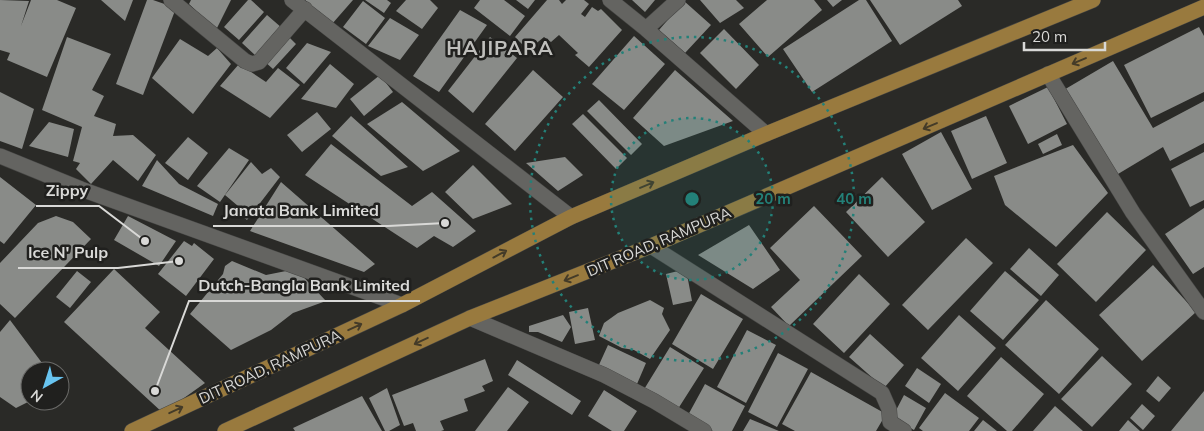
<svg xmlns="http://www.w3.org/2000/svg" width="1204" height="431" viewBox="0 0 1204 431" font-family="Mulish,sans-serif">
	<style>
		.building { fill: #898b88 }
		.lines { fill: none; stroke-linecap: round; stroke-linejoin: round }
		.minor-casing { stroke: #464644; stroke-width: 16 }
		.major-casing { stroke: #464644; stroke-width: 16 }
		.minor { stroke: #646461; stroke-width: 15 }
		.major { stroke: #997a3e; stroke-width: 15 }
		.oneway { stroke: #443b28 }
		.ring { fill: none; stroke: #238078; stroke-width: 2.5; stroke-dasharray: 2.5 5 }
		.labels { text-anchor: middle; stroke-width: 5; stroke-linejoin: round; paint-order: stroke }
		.street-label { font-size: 15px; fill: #d9d9d7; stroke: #20201e }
		.district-label { font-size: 20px; font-weight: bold; letter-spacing: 1px; fill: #bfbfbc; stroke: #20201e }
		.centre { fill: #238078; stroke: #20201e; stroke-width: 2.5 }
		.ring-label { font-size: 15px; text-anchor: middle; font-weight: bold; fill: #238078; stroke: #20201e; stroke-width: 5; stroke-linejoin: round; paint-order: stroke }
		.leader { fill: none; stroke: #d9d9d7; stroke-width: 2 }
		.callout-dot { fill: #d9d9d7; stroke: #20201e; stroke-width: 2 }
		.callout-label { font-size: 16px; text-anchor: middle; font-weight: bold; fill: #d9d9d7; stroke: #20201e; stroke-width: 5; stroke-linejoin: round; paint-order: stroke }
	</style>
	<rect width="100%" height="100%" fill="#2a2a27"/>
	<path class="building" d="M0,0L29,1L21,26L31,0H57L76,8L47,77L7,60L10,53L0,50Z
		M101,0H133L125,21Z
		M147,0H153L176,8L143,95L116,84Z
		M191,0H231L216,30L189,4Z
		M248,0H251L264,12L239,40L224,27Z
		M305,0H353L332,24Z
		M365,0H387L391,3L384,13Z
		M406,0H430L438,8L422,29L396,11Z
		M480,0H504L525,16L510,36L474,8Z
		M516,0H535L528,9Z
		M547,0H559L562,4L566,0H584L589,4L581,14L585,17L592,7L598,11L601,9L622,30L589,67L575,55L578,53L559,35L551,42L544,37L528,50L515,37Z
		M632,0H655L645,12Z
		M700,0H736L744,8L720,23Z
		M767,0H814L822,10L768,57L739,24Z
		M827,0H842L833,7Z
		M859,0H866L892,41L812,92L783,49Z
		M870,0H958L962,6L900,45Z
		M363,1L385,18L366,44L343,27Z
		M684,1L711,25L685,53L659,30Z
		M460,10L487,25L439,92L413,76Z
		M267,15L282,28L257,57L242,43Z
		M390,18L419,35L400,60L368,46Z
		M1199,27L1204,36V92L1151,118L1124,65Z
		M724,29L759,65L736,89L700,53Z
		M287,35L296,44L273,69L264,61Z
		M634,36L665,64L624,110L592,84Z
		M67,37L111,54L92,90L104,96L94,116L116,124L113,136L133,135L156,155L138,181L113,160L91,184L76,169L80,163L73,161L82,127L42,110Z
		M490,37L517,58L473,113L448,91Z
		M180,39L208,56L217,48L231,64L193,114L152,78Z
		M307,43L331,52L304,84L286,68Z
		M1113,61L1153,128L1204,101V143L1170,161L1163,147L1113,177L1062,91Z
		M239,64L266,82L278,68L300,85L270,118L220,86Z
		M330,64L354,84L336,108L301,99Z
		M533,70L563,97L515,151L485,124Z
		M675,70L733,121L664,146L633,118Z
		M380,75L393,92L364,116L350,99Z
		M1048,87L1067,124L1028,144L1009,106Z
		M0,92L34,109L22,149L0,141Z
		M599,100L642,144L631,155L587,111Z
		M402,102L460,151L423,171L367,124Z
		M317,112L331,129L302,152L287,135Z
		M583,114L627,158L616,169L572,124Z
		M351,116L408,167L381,176L332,136Z
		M986,116L1007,163L972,179L951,131Z
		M49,122L74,129L68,157L29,146Z
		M941,132L972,189L932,210L902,154Z
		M1057,134L1062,145L1043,154L1038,144Z
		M188,137L208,153L188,180L165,163Z
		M331,144L412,206L432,192L476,231L453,247L434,236L417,248L305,175Z
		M1073,145L1108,193L1056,247L1005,205L994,176Z
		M229,148L249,160L220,202L197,186Z
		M1204,152V200L1190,207L1171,169Z
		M565,157L583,175L558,191L526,163Z
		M157,160L179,184L218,204L213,216L142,186Z
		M251,162L262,174L271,168L280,177L247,220L234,210L238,206L225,195Z
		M473,165L512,204L473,219L445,192Z
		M0,177L36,205L4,244L0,241Z
		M882,177L925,222L888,257L846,212Z
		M281,182L375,264L364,272L250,231Z
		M814,206L862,256L789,326L771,307L800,280L770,248Z
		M1204,208V267L1193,274L1165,234Z
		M1107,212L1146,250L1096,302L1057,264Z
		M56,216L73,222L91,239L15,318L0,304V263L38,223Z
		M128,216L176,241L159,266L114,240Z
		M749,225L780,270L753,289L698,255Z
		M966,238L993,263L928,330L902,305Z
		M184,241L192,246L194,243L214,259L186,296L158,274Z
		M1029,248L1059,275L1041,296L1010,269Z
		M232,261L266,275L296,269L326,301L293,313L271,330L231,350L190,314L223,274L225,266Z
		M1153,265L1196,312L1142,361L1099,315Z
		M114,269L160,312L145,328L205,383L163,413L64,322Z
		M686,269L692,301L673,305L666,274Z
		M77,271L91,282L70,308L56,297Z
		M1005,271L1039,300L1003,340L970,311Z
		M859,274L890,304L844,353L813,324Z
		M701,294L743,319L713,369L672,344Z
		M650,300L664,308L662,314L670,330L650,359L634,350L622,348L599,336L604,323L618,313Z
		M1046,300L1099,349L1059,394L1005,345Z
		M588,308L595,340L575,344L569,312Z
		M563,315L571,327L562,342L538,332H529V326Z
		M959,315L996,348L958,391L921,358Z
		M10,320L48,371H30V401L16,408L0,397V332Z
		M747,330L776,345L746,403L717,387Z
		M870,334L904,365L884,388L849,357Z
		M608,345L646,363L637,384L598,367Z
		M670,347L704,368L676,412L643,391Z
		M778,353L808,369L777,427L748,412Z
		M1102,356L1132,384L1092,427L1061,399Z
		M1001,357L1044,394L1012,431H1007L967,396Z
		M485,359L493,381L482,386L485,391L464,399L468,411L440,421L444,430L441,431H416L413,423L404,426L392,395Z
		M517,360L581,401L572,415L508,375Z
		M917,368L941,384L929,403L905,386Z
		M811,372L886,414L876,431H795L782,424Z
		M1158,376L1171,388L1159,402L1146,391Z
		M705,384L745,406L732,431H713L687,417Z
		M508,387L529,402L507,431H475Z
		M387,388L400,425L389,431H385L369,398Z
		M604,390L637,411L624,431H612L588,416Z
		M1204,391V431H1171Z
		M945,393L979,418L969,431H923L919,428Z
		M904,395L926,408L914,430L892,418Z
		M362,396L382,431H295L293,428Z
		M1142,404L1155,416L1143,430L1130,418Z
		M1055,406L1083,431H1033Z
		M750,419L779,431H743Z
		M983,420L997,431H974Z
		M1128,420L1140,431H1119Z"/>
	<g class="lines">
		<defs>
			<path id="minor" d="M171,0L245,61L252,64L259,62L305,9
				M292,0L571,217
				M610,0L646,29L766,134
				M646,29L678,0
				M1048,74L1133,213L1204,312
				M0,156L81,189L402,305
				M651,246L882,393L889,409L890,422L904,431
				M470,318L604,375L654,401L704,431"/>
			<path id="major" d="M132,431L402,305L571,217L766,134L1093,0
				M225,431L470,318L651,246L1204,7"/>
		</defs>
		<use href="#minor" class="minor-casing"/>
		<use href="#major" class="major-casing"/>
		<use href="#minor" class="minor"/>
		<use href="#major" class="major"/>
	</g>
	<defs><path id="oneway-shaft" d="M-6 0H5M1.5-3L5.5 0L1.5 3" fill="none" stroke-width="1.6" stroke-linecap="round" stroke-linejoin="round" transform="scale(1.25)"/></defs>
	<g class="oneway">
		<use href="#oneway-shaft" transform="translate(1079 61) rotate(157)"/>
		<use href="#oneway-shaft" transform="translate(930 126) rotate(157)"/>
		<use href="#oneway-shaft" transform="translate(647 185) rotate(-23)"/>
		<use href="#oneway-shaft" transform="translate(500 254) rotate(-28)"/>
		<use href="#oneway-shaft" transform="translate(571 278) rotate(158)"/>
		<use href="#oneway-shaft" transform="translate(355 327) rotate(-25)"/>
		<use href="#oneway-shaft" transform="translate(421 341) rotate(155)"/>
		<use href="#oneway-shaft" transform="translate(176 410) rotate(-25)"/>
	</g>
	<circle cx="692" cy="199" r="81" fill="#238078" fill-opacity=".12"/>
	<g class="ring">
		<circle cx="692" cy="199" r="81"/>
		<circle cx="692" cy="199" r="162"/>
	</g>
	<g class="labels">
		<g class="street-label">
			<text transform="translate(659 242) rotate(-23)" y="5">DIT ROAD, RAMPURA</text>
			<text transform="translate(270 367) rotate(-25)" y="5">DIT ROAD, RAMPURA</text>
		</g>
		<g class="district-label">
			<text x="500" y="55">HAJIPARA</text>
		</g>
	</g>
	<circle cx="692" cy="199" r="8" class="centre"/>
	<g class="ring-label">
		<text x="773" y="204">20 m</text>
		<text x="854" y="204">40 m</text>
	</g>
	<path class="leader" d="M145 241L99 206H36M445 223L388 226H213M179 261L118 268H18M155 391L189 301H420"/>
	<g class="callout-dot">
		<circle cx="145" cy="241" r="5"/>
		<circle cx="445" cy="223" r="5"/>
		<circle cx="179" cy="261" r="5"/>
		<circle cx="155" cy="391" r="5"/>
	</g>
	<g class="callout-label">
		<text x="67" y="196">Zippy</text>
		<text x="301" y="216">Janata Bank Limited</text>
		<text x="68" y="258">Ice N' Pulp</text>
		<text x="304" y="291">Dutch-Bangla Bank Limited</text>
	</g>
	<g transform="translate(45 386) rotate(219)"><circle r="24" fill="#20201e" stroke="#6a6a68"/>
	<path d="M0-4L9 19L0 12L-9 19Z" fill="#68c4f0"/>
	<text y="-8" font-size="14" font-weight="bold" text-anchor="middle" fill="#d9d9d7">N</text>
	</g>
	<path d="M1024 42v8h81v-8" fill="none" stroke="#d9d9d7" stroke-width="2.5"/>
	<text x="1032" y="42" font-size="15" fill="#d9d9d7" stroke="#20201e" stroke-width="4" paint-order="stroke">20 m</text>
</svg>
